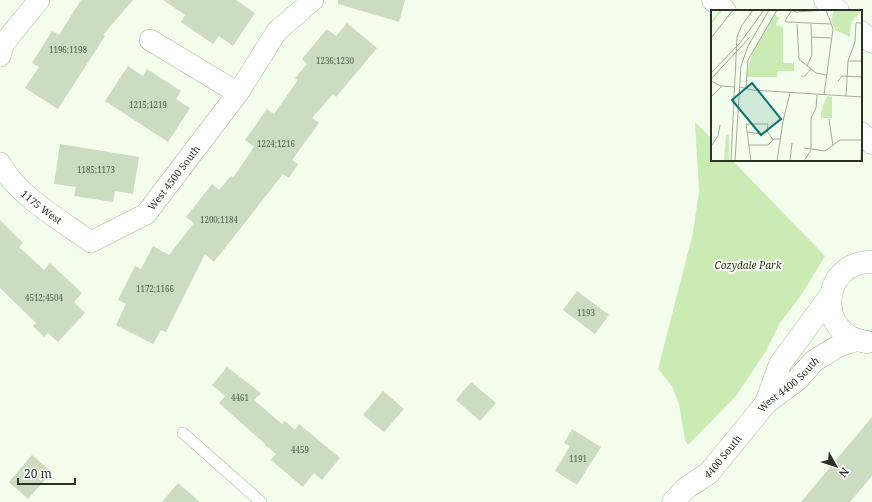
<svg xmlns="http://www.w3.org/2000/svg" width="872" height="502" viewBox="0 0 872 502" font-family="'Noto Serif',serif">
	<style>
		.green { fill: #cbebb5 }
		.building { fill: #cbdcc0 }
		.lines { fill: none; stroke-linecap: round; stroke-linejoin: round }
		.service-casing { stroke: #a9ba9e; stroke-width: 12 }
		.minor-casing { stroke: #a9ba9e; stroke-width: 22 }
		.tertiary-casing { stroke: #a9ba9e; stroke-width: 23 }
		.motorway-casing { stroke: #a9ba9e; stroke-width: 23 }
		.service { stroke: #fff; stroke-width: 11 }
		.minor { stroke: #fff; stroke-width: 21 }
		.tertiary { stroke: #fff; stroke-width: 22 }
		.motorway { stroke: #fff; stroke-width: 22 }
		.labels { text-anchor: middle; stroke-width: 4; stroke-linejoin: round; paint-order: stroke }
		.number-label { font-size: 8px; fill: #525c4c }
		.street-label { font-size: 10px; fill: #2a3126; stroke: #fff }
		.park-label { font-size: 10px; font-style: italic; fill: #213c03; stroke: #fff }
		.inset-river { fill: none; stroke: #c2f0a0; stroke-width: 2 }
		.inset-road { fill: none; stroke: #a3ac9d; stroke-width: 1 }
		.view { fill: #0f766e; fill-opacity: 0.15; stroke: #0f766e; stroke-width: 2 }
		.inset-edge { fill: none; stroke: #2a3126; stroke-width: 2 }
	</style>
	<rect width="100%" height="100%" fill="#f3feed"/>
	<path class="green" d="M695,122L712,139V160H732L825,256L802,294L780,323L766,351L736,396L688,445L685,440L679,404L672,386L658,369L693,233L699,191Z"/>
	<path class="building" d="M81,0H133L103,35L105,36L58,109L25,88L39,67L32,63L52,31L59,35Z
		M163,0H236L255,13L233,46L219,36L213,44L181,22L185,15Z
		M338,0H405L399,22L338,4Z
		M347,23L377,48L336,97L333,94L312,118L319,123L292,160L298,164L289,178L283,174L214,262L205,254L166,332L161,330L153,344L116,325L126,304L118,300L135,266L141,269L153,246L169,255L194,223L186,217L212,184L219,190L231,176L233,178L254,147L245,140L267,109L274,114L298,80L295,78L307,64L302,59L327,29L336,36Z
		M128,66L143,76L147,69L181,91L176,99L190,108L168,142L105,101Z
		M60,144L139,157L133,194L115,191L113,202L74,196L76,187L54,184Z
		M0,220L23,243L19,247L44,270L50,263L82,293L74,302L85,313L58,342L48,333L44,337L33,326L36,323L0,288Z
		M577,291L609,315L595,334L563,310Z
		M227,367L261,393L254,400L282,424L285,421L295,430L299,424L340,458L322,480L314,473L303,487L271,460L276,454L265,445V444L219,403L225,396L212,385Z
		M471,382L496,403L480,421L456,400Z
		M383,391L404,409L384,432L363,415Z
		M872,417V476L850,502H801Z
		M572,429L601,447L577,485L555,471L570,446L564,443Z
		M32,455L52,472L28,499L9,482Z
		M178,483L200,502H162Z"/>
	<g class="lines">
		<defs>
			<path id="service" d="M183,433L261,502"/>
			<g id="minor">
				<path d="M150,40L238,93"/>
				<path d="M0,56L4,43L39,0"/>
				<path id="s1" d="M0,163C16,195 62,221 91,242L146,214L238,93L277,31L313,0"/>
			</g>
			<g id="tertiary">
				<path d="M867,342C815,336 820,261 872,262"/>
				<path d="M766,403L780,364L830,296"/>
				<path id="s2" d="M673,502L686,488L709,473L766,403L797,380L814,361L840,345L857,340"/>
			</g>
			<path id="motorway" d="M713,0L725,11
				M825,0L838,11
				M861,32L872,42
				M861,133L872,143"/>
		</defs>
		<use href="#service" class="service-casing"/>
		<use href="#minor" class="minor-casing"/>
		<use href="#tertiary" class="tertiary-casing"/>
		<use href="#motorway" class="motorway-casing"/>
		<use href="#service" class="service"/>
		<use href="#minor" class="minor"/>
		<use href="#tertiary" class="tertiary"/>
		<use href="#motorway" class="motorway"/>
	</g>
	<g class="labels">
		<g class="number-label">
			<text x="68" y="53">1196;1198</text>
			<text x="335" y="64">1236;1230</text>
			<text x="148" y="108">1215;1219</text>
			<text x="276" y="147">1224;1216</text>
			<text x="96" y="173">1185;1173</text>
			<text x="219" y="223">1200;1184</text>
			<text x="155" y="292">1172;1166</text>
			<text x="44" y="301">4512;4504</text>
			<text x="586" y="316">1193</text>
			<text x="240" y="401">4461</text>
			<text x="300" y="453">4459</text>
			<text x="578" y="462">1191</text>
		</g>
		<g class="street-label">
			<text dy="4" stroke="none"><textPath href="#s1" startOffset="229">West 4500 South</textPath></text>
			<text dy="4" stroke="none"><textPath href="#s1" startOffset="61">1175 West</textPath></text>
			<text dy="4" stroke="none"><textPath href="#s2" startOffset="166">West 4400 South</textPath></text>
			<text dy="4" stroke="none"><textPath href="#s2" startOffset="68">4400 South</textPath></text>
		</g>
		<g class="park-label">
			<text x="748" y="269">Cozydale Park</text>
		</g>
	</g>
	<g transform="translate(711 10)">
		<rect width="151" height="151" fill="#f3feed"/>
		<path d="M123,0H151L140,13L139,27L124,20L120,10ZM63,4L68,8L65,15L72,17V53H83V61H67L66,67H35L41,44ZM116,86L121,87V108H110V101ZM18,124V151H13L15,126Z" fill="#cbebb5"/>
		<path class="inset-river" d="M0,13L10,0"/>
		<path class="inset-road" d="M80,0L85,2L115,0L122,19L113,85M81,0L74,11L76,12L120,14M86,14L88,49L105,63L115,65M100,27L120,28M0,28L22,0M137,51H151M96,56L101,45L100,14M0,63L29,33L53,0M90,66H94L100,59M0,69L39,27M0,71L10,76L24,77M127,71L131,66L151,67M29,77L41,80L151,87M35,78L37,50L66,0M135,86L137,51L144,32L145,13H151M0,87L11,76M118,109L122,136M36,122L51,124L56,121M37,135H57L63,129H69M0,136L7,126L9,115M93,138L114,141L129,130H150M20,151L26,27L31,15L42,0M24,151L30,56L37,36L58,0M40,151L35,114H57L56,121L62,130M66,151L72,111L79,83M79,151L81,133M93,151L100,140V108L105,98L106,85M150,151L151,116"/>
		<path class="view" d="M41,73L70,109L50,125L21,90Z"/>
		<rect width="151" height="151" class="inset-edge"/>
	</g>
	<g transform="translate(836 466) rotate(129)" stroke="#ffffff" stroke-width="3" paint-order="stroke">
	<path d="M0-3L7 15L0 10L-7 15Z" fill="#2a3126"/>
	<text y="-6" font-size="11" font-weight="bold" text-anchor="middle" fill="#2a3126">N</text>
	</g>
	<path d="M18 478v6h57v-6" fill="none" stroke="#2a3126" stroke-width="2"/>
	<text x="24" y="478" font-size="12" fill="#2a3126" stroke="#ffffff" stroke-width="3" paint-order="stroke">20 m</text>
</svg>
